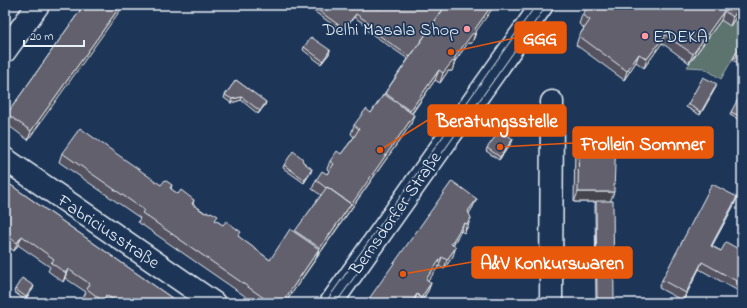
<svg xmlns="http://www.w3.org/2000/svg" width="747" height="308" viewBox="0 0 747 308" font-family="'Indie Flower',sans-serif">
	<style>
		.green { fill: #5c736e; stroke: #a2b2b3 }
		.lines { fill: none; stroke-linecap: round; stroke-linejoin: round }
		.minor-casing { stroke: #e8f1f8; stroke-width: 25 }
		.minor { stroke: #1d3557; stroke-width: 22 }
		.tram { stroke: #e8f1f8; stroke-width: 1 }
		.wall { fill: #55535f; stroke: #e8f1f8 }
		.shaded-wall { fill: #45444d; stroke: #e8f1f8 }
		.building { fill: #63616e; stroke: #e8f1f8 }
		.poi-dot { fill: #ff9aa2; stroke: #1d3557; stroke-width: 1.5 }
		.labels { text-anchor: middle; stroke-width: 3.5; stroke-linejoin: round; paint-order: stroke }
		.poi-label { font-size: 18px; fill: #e8f1f8; stroke: #1d3557; text-anchor: end }
		.street-label { font-size: 18px; fill: #e8f1f8; stroke: #1d3557 }
		.leader { fill: none; stroke: #e8590c; stroke-width: 1.5 }
		.callout-dot { fill: #e8590c; stroke: #1d3557; stroke-width: 1.5 }
		.callout { fill: #e8590c; stroke: #e8590c; stroke-width: 1.5 }
		.callout-label { font-size: 19px; text-anchor: middle; font-weight: bold; fill: #fff }
	</style>
	<rect width="100%" height="100%" fill="#1d3557"/>
	<filter id="ink" filterUnits="userSpaceOnUse"><feTurbulence type="fractalNoise" baseFrequency=".025" numOctaves="2"/><feDisplacementMap in="SourceGraphic" scale="8" xChannelSelector="R" yChannelSelector="G"/><feConvolveMatrix kernelMatrix="1 2 1 2 8 2 1 2 1" color-interpolation-filters="sRGB"/></filter>
	<g filter="url(#ink)">
		<path class="green" d="M742,8V47L740,46L721,79L704,68L687,67L721,20Z"/>
		<g class="lines">
			<defs>
				<path id="minor" d="M5,51L38,5
					M5,159L214,303
					M331,303L542,5
					M551,303L552,102"/>
			</defs>
			<use href="#minor" class="minor-casing"/>
			<use href="#minor" class="minor"/>
			<path class="tram" d="M325,303L536,5
				M336,303L547,5"/>
		</g>
		<path class="wall" d="M84,5L28,140L5,123V119L7,114Z
			M305,5H374L379,9L476,33L472,43H468L455,61L452,71H448L440,83L435,80L412,114L411,124L285,303H255L138,222L140,218L59,162L62,153L161,185H172L171,189L178,194L194,200L193,204L239,237L270,260L295,232L321,195L312,189L316,180L327,174L329,171L327,169L330,161L341,154L354,137L351,134L354,125L371,113L408,59L366,30L367,26L354,17L343,32Z
			M742,5V8L730,26L721,20L689,63L662,43L644,68L636,62L624,80L576,45L579,36L584,28L579,24L582,15Z
			M742,43V66L733,60L734,57Z
			M304,47L330,50L329,54L321,64L303,50Z
			M236,80L266,102L265,105L258,114L241,100L231,103L224,98L225,95Z
			M716,87L700,115L686,107L688,104Z
			M742,98V121L730,115L731,112Z
			M579,136L611,201L613,303H576L577,301H596L595,205L596,202H574L575,146Z
			M513,139L512,142L499,160L486,151L487,148Z
			M303,162L312,169L311,172L304,183L283,168L284,165Z
			M5,181L179,303H90L83,298L86,292L65,278L63,282L48,271L50,267L18,245L14,251L5,245Z
			M737,197L734,205L712,246L721,251H742V293L699,269L683,301L659,288L662,280Z
			M473,207L469,213L468,226L464,233L461,231L453,245V256L444,269L439,266L428,280L431,283L428,291L420,303H366Z
			M15,289H33L25,300L14,292Z"/>
		<path class="shaded-wall" d="M121,5H124L28,140L31,131Z
			M492,5H495L475,33L472,43H468L455,61L452,71H448L440,83L443,73Z
			M741,5H742V8L730,26L733,17Z
			M724,11L721,20L689,63L693,54Z
			M356,14L354,17L343,32L344,29Z
			M665,35L662,43L644,68L647,59Z
			M330,50L329,54L321,64L323,61Z
			M639,54L636,62L624,80L627,71Z
			M439,70L435,80L406,121L410,111Z
			M717,84L716,87L700,115L701,112Z
			M242,97L241,100L231,103L232,99Z
			M266,102L265,105L258,114Z
			M414,115L411,124L316,258L320,248Z
			M513,139L512,142L499,160L500,157Z
			M312,169L311,172L304,183L305,180Z
			M578,192H614L610,202H574Z
			M737,197L734,205L708,253L711,246Z
			M477,199L473,207L465,220L468,211Z
			M471,218L468,226L464,233L467,224Z
			M464,223L461,231L448,253L451,244Z
			M22,236L18,245L14,251L17,243Z
			M456,247L453,256L444,269L447,260Z
			M319,249L316,258L285,303H282Z
			M442,257L439,266L423,288L426,279Z
			M702,262L699,269L683,301L686,293Z
			M68,269L65,278L63,282L66,273Z
			M431,283L428,291L420,303H419L421,298Z
			M34,286L33,289L25,300L26,297Z
			M417,294L414,303H411Z
			M106,295L104,303H102Z"/>
		<path class="building" d="M84,5H121L31,131L7,114Z
			M311,5H374L379,9L382,5H446L410,57L367,27L369,23L356,14L344,29Z
			M446,5H492L475,29L476,33L472,34L455,57V61L452,62L443,73L439,70L410,111L385,93Z
			M589,5H741L733,17L724,11L693,54L665,35L647,59L639,54L627,71L579,36L590,20L582,15Z
			M311,37L330,50L323,61L304,47Z
			M742,43V62L734,57Z
			M703,77L717,84L701,112L688,104Z
			M236,80L266,102L260,111L242,97L232,99L225,95Z
			M384,94L414,115L351,205V204L327,187L326,188L316,180L322,171L327,174L334,164L330,161L337,151L341,154L352,140L359,129L354,125L366,109L371,113Z
			M739,97L742,98V117L731,112Z
			M80,128L161,185L165,180L172,185L170,188L178,194L181,190L194,200L192,204L205,213L208,212L210,213L211,212L218,216L215,220L223,225L226,221L241,232L238,236L270,260L290,229L319,249L282,303H271L142,213L144,210L62,153Z
			M500,130L513,139L500,157L487,148Z
			M579,136H616L614,192H578Z
			M293,151L302,158L303,162L312,169L305,180L284,165Z
			M5,181L179,303H112L114,300L106,295L103,301L87,289L90,284L68,269L66,273L51,263L54,259L22,236L17,243L5,234V226H6L5,225Z
			M452,181L477,199L468,211L471,218L467,224L464,223L451,244L456,247L447,260L442,257L426,279L431,283L421,298L417,294L411,303H366Z
			M712,184L737,197L711,246L721,251L726,242L742,251V284L702,262L686,293L662,280Z
			M327,187L351,204L320,248L295,231Z
			M596,201H613L614,301H597Z
			M22,278L34,286L26,297L15,289Z
			M475,297L521,299V303H474Z
			M577,301H612V303H577Z"/>
	</g>
	<g class="poi-dot">
		<circle cx="467" cy="29" r="4"/>
		<circle cx="645" cy="36" r="4"/>
	</g>
	<g class="labels">
		<g class="poi-label">
			<text x="459" y="35">Delhi Masala Shop</text>
			<text x="653" y="42" text-anchor="start">EDEKA</text>
		</g>
		<g class="street-label">
			<text transform="translate(395 213) rotate(-55)" y="6">Bernsdorfer Straße</text>
			<text transform="translate(109 231) rotate(34)" y="6">Fabriciusstraße</text>
		</g>
	</g>
	<path class="leader" d="M451 52L515 38M380 150L428 120M500 147L573 143M403 274L472 262"/>
	<g class="callout-dot">
		<circle cx="451" cy="52" r="4"/>
		<circle cx="380" cy="150" r="4"/>
		<circle cx="500" cy="147" r="4"/>
		<circle cx="403" cy="274" r="4"/>
	</g>
	<g class="callout">
		<rect x="515" y="22" width="51" height="31" rx="4"/>
		<rect x="428" y="105" width="138" height="31" rx="4"/>
		<rect x="573" y="127" width="140" height="31" rx="4"/>
		<rect x="472" y="247" width="160" height="31" rx="4"/>
	</g>
	<g class="callout-label">
		<text x="540" y="44">GGG</text>
		<text x="497" y="127">Beratungsstelle</text>
		<text x="643" y="150">Frollein Sommer</text>
		<text x="552" y="269">A&amp;V Konkurswaren</text>
	</g>
	<rect width="747" height="308" fill="none" stroke="#1d3557" stroke-width="20"/>
	<rect x="10" y="10" width="727" height="288" fill="none" stroke="#e8f1f8" stroke-width="1.5" filter="url(#ink)"/>
	<path d="M24 40v6h60v-6" fill="none" stroke="#e8f1f8" stroke-width="2"/>
	<text x="30" y="40" font-size="12" fill="#e8f1f8" stroke="#1d3557" stroke-width="3" paint-order="stroke">20 m</text>
</svg>
